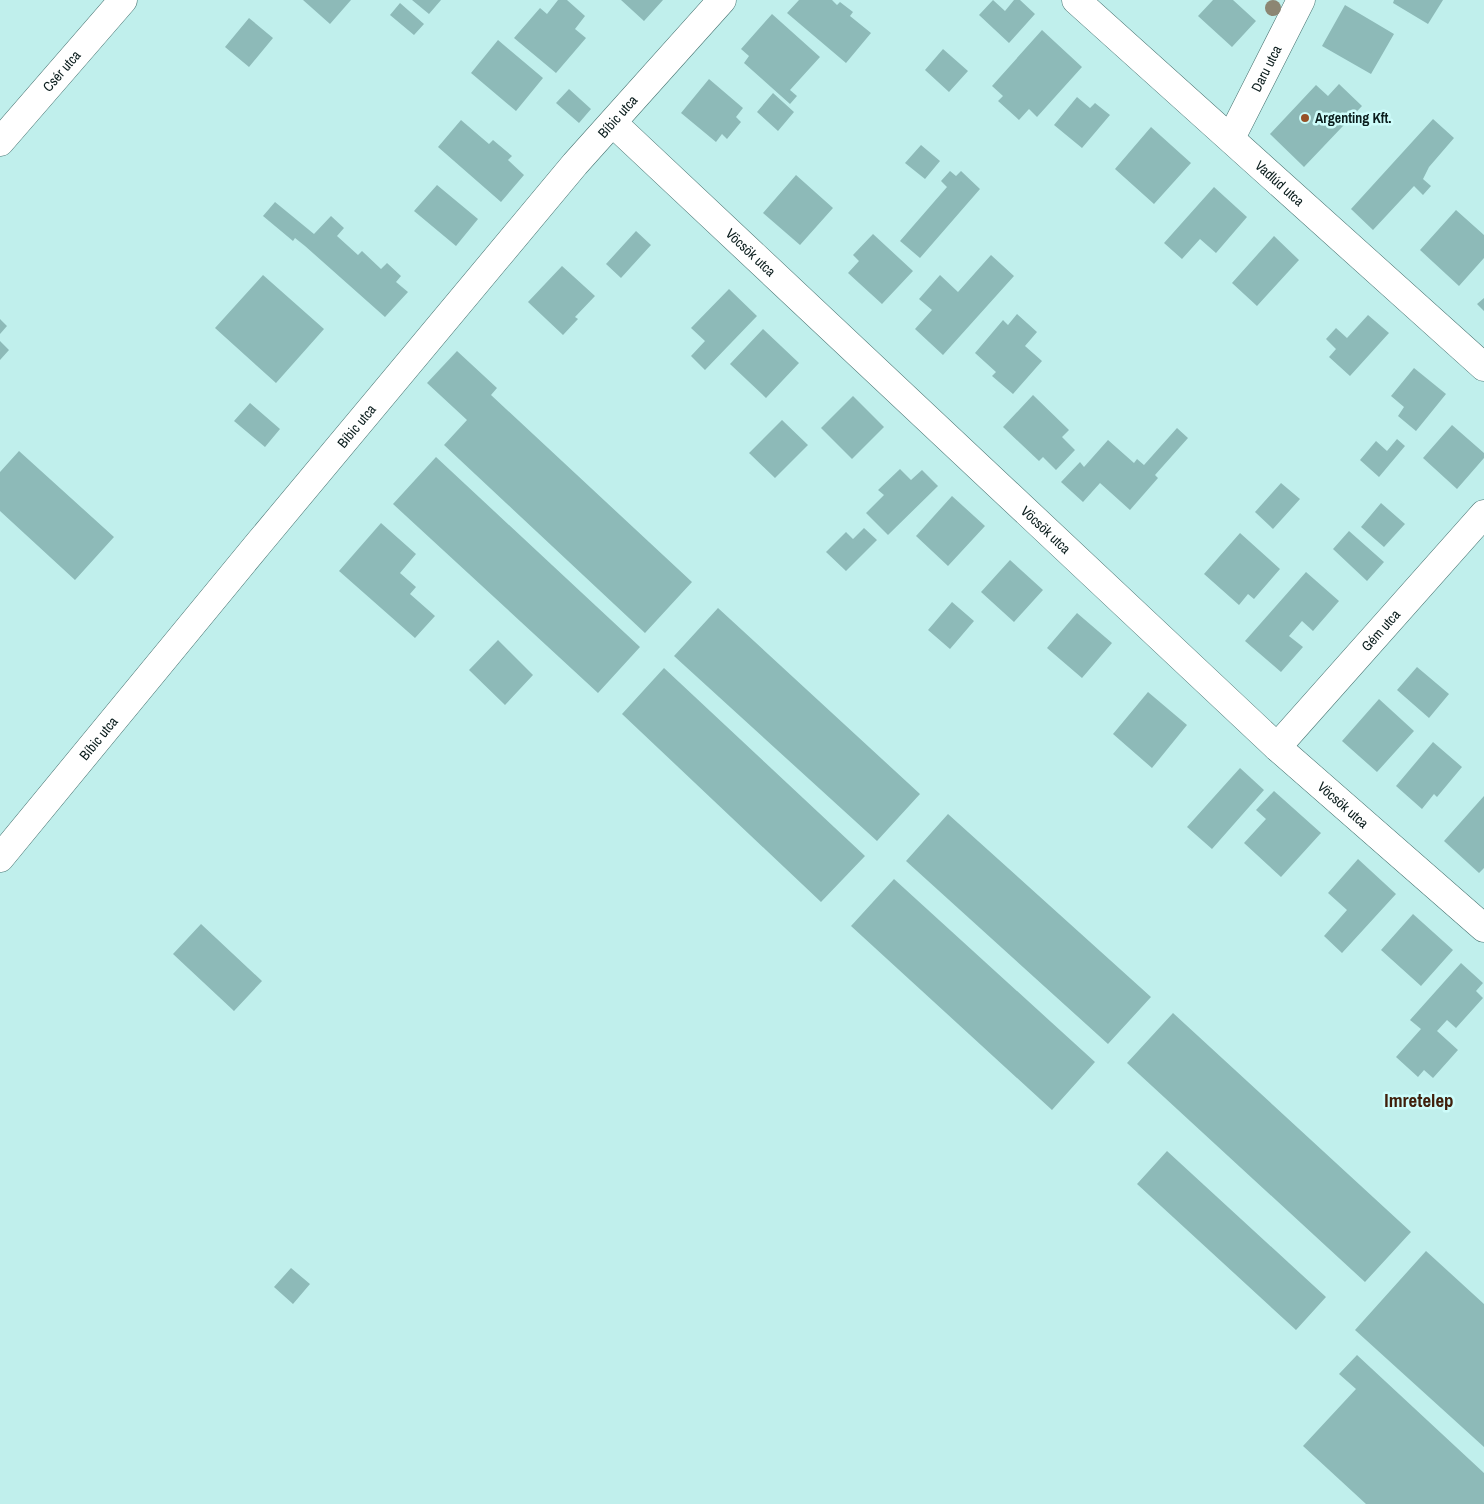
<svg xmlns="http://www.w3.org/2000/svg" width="1484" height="1504" viewBox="0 0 1484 1504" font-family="'Archivo Narrow',sans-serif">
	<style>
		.building { fill: #8dbab8 }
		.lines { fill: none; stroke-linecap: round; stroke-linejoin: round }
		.street-casing { stroke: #477270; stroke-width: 29 }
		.secondary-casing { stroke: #477270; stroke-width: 29 }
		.street { stroke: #fff; stroke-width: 28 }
		.secondary { stroke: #fff; stroke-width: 28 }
		.tree { fill: #8c8673 }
		.poi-dot { fill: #975127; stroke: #cdfcfa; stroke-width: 2 }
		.labels { text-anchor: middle; stroke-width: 5; stroke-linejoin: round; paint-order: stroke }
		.street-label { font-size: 14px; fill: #0b1d1d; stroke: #cdfcfa }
		.poi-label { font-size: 14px; font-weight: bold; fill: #0b1d1d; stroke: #cdfcfa; text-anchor: start }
		.district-label { font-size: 19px; font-weight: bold; fill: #401f0b; stroke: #cdfcfa }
	</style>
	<rect width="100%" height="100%" fill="#c0efec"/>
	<path class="building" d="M303,0H351L330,24Z
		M412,0H441L429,14Z
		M558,0H567L585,16L575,29L586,38L556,73L514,38L540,8L547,14Z
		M621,0H663L644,21Z
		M799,0H832L837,5L840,2L853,12L850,16L871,33L846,63L787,13Z
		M993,0L1005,11L1014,0H1020L1035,14L1009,43L979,15Z
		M1213,0H1233L1256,21L1232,47L1198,16Z
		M1394,0H1443L1428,24L1393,3Z
		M400,3L424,24L414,35L390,15Z
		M1345,5L1394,34L1371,74L1322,46Z
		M772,14L820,57L790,90L797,96L790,104L744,63L749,56L741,49Z
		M249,18L273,38L249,67L225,47Z
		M1042,30L1082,67L1037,117L1029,109L1019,120L998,101L1003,96L992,86Z
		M498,40L543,78L516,111L471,73Z
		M943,49L968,71L949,92L925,70Z
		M709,79L743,108L736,117L741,122L727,139L722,134L716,142L681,113Z
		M1339,84L1362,106L1304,167L1270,134L1316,85L1328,96Z
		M569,89L591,109L579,123L556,103Z
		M773,93L794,112L778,131L757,112Z
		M1077,97L1090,108L1095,103L1110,115L1082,148L1054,125Z
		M1433,119L1454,138L1429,167L1423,179L1431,186L1423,195L1414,186L1373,230L1351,209Z
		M461,120L489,144L493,140L512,156L508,160L524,175L501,202L438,147Z
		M1151,127L1191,163L1154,204L1115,169Z
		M921,145L940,161L925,179L905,163Z
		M950,171L956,176L961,171L980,189L920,258L900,241L947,187L941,181Z
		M796,175L833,208L800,245L763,213Z
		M437,185L478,219L456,246L414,211Z
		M1214,187L1247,217L1216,253L1200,239L1182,259L1164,243Z
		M275,202L314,234L331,216L344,228L337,236L358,255L362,251L381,269L387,263L401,276L396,282L408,292L385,317L305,246L295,238L293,241L263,216Z
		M1456,210L1484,235V258L1459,286L1420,250Z
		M636,231L651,245L621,278L606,264Z
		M873,234L913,271L882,304L848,273L859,261L853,255Z
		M1274,236L1299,260L1257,306L1232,283Z
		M991,255L1014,276L943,355L915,329L932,310L919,299L940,275L958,292Z
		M562,266L595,296L575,317L578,319L563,335L528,302Z
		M263,275L324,329L276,383L215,328Z
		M729,289L757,316L705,370L691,356L705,341L691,328Z
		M1484,298V311L1477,304Z
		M1017,314L1037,332L1025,346L1042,361L1013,394L992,376L996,372L975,353L1003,320L1008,325Z
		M1368,315L1389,333L1350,376L1329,357L1336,349L1326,339L1336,328L1347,338Z
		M0,319L7,326L0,334Z
		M763,329L799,363L766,398L730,364Z
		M0,341L9,350L0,360Z
		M457,351L497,388L491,395L692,582L645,633L444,445L467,420L427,383Z
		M1414,368L1446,394L1416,431L1398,416L1404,407L1391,396Z
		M1033,395L1069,430L1062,437L1075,450L1056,470L1043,457L1039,461L1003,427Z
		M853,396L884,427L852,459L821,428Z
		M250,403L280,429L265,447L234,421Z
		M782,420L808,445L775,478L749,453Z
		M1452,425L1484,453V458L1457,489L1423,458Z
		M1177,428L1188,438L1155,475L1158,478L1130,510L1100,483L1083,502L1061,482L1080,462L1084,467L1108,440L1134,463L1137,459L1144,465Z
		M1397,439L1405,446L1379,477L1360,460L1376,441L1387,451Z
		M19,451L114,537L75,580L0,511V472Z
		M436,457L640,647L598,693L393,504Z
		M900,469L911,480L922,470L938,486L888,535L866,513L884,495L878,490Z
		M1281,483L1300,499L1273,529L1255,512Z
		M952,496L985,526L948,566L916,536Z
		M1381,503L1405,524L1384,547L1361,527Z
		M381,523L416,554L400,573L416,587L410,594L435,616L415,638L339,571Z
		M864,528L877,540L846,571L826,552L846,532L853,539Z
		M1349,531L1384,562L1367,581L1333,549Z
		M1240,533L1280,569L1254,599L1248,594L1239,605L1204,574Z
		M1010,560L1043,590L1014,622L981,592Z
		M1306,572L1339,601L1313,631L1302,621L1289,636L1303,647L1281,672L1245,641Z
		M952,602L974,621L950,649L928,630Z
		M718,608L920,794L877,841L674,656Z
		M1077,613L1112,643L1082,678L1047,648Z
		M498,640L533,675L505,705L469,670Z
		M1417,667L1449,694L1429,718L1397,690Z
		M664,668L865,856L821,902L622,714Z
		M1148,692L1187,725L1152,768L1113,734Z
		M1379,699L1414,731L1377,772L1342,741Z
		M1433,742L1462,767L1437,797L1434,794L1422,809L1396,786Z
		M1240,768L1264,790L1212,849L1187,827Z
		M1274,791L1321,833L1281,877L1244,843L1266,819L1256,810Z
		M1484,796V868L1479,873L1444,841Z
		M948,814L1151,997L1108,1044L906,861Z
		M1358,859L1396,894L1342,953L1324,936L1347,910L1328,893Z
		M894,879L1095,1062L1052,1110L851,926Z
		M1413,914L1453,950L1421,986L1381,950Z
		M201,924L262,981L234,1011L173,954Z
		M1461,963L1483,983L1476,991L1483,998L1456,1028L1447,1020L1437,1031L1458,1050L1433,1078L1424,1070L1418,1077L1396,1057L1421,1029L1410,1020Z
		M1173,1013L1411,1232L1365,1282L1127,1063Z
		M1167,1151L1326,1297L1296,1330L1137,1184Z
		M1426,1251L1484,1304V1447L1355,1330Z
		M291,1268L310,1284L293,1304L274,1287Z
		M1357,1355L1484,1473V1504H1366L1303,1446L1356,1389L1339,1374Z"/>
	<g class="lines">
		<defs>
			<g id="street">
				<path id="s1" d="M613,123L1277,747L1484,928"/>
				<path id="s2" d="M1231,138L1301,0"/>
				<path id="s3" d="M0,142L123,0"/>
				<path id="s4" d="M1277,747L1484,514"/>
				<path id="s5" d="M0,858L259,543L575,164L722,0"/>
			</g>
			<g id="secondary">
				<path id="s6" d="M1076,0L1484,367"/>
			</g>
		</defs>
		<use href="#street" class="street-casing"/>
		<use href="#secondary" class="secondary-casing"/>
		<use href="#street" class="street"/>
		<use href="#secondary" class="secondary"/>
	</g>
	<circle class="tree" cx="1273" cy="8" r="8"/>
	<circle class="poi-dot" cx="1305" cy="118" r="5"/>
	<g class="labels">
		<g class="street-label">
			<text dy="5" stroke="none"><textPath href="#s2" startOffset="78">Daru utca</textPath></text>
			<text dy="5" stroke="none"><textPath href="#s3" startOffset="94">Csér utca</textPath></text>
			<text dy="5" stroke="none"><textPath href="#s5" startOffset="965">Bíbic utca</textPath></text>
			<text dy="5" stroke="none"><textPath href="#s6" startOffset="274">Vadlúd utca</textPath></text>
			<text dy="5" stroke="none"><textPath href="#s1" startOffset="189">Vöcsök utca</textPath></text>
			<text dy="5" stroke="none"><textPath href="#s5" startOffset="560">Bíbic utca</textPath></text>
			<text dy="5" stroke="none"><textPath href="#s1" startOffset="594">Vöcsök utca</textPath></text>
			<text dy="5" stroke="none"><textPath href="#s4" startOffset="156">Gém utca</textPath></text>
			<text dy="5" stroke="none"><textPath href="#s5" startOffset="155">Bíbic utca</textPath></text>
			<text dy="5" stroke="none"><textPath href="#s1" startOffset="999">Vöcsök utca</textPath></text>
		</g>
		<g class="poi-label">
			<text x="1315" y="123">Argenting Kft.</text>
		</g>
		<g class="district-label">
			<text x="1419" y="1107">Imretelep</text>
		</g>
	</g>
</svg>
